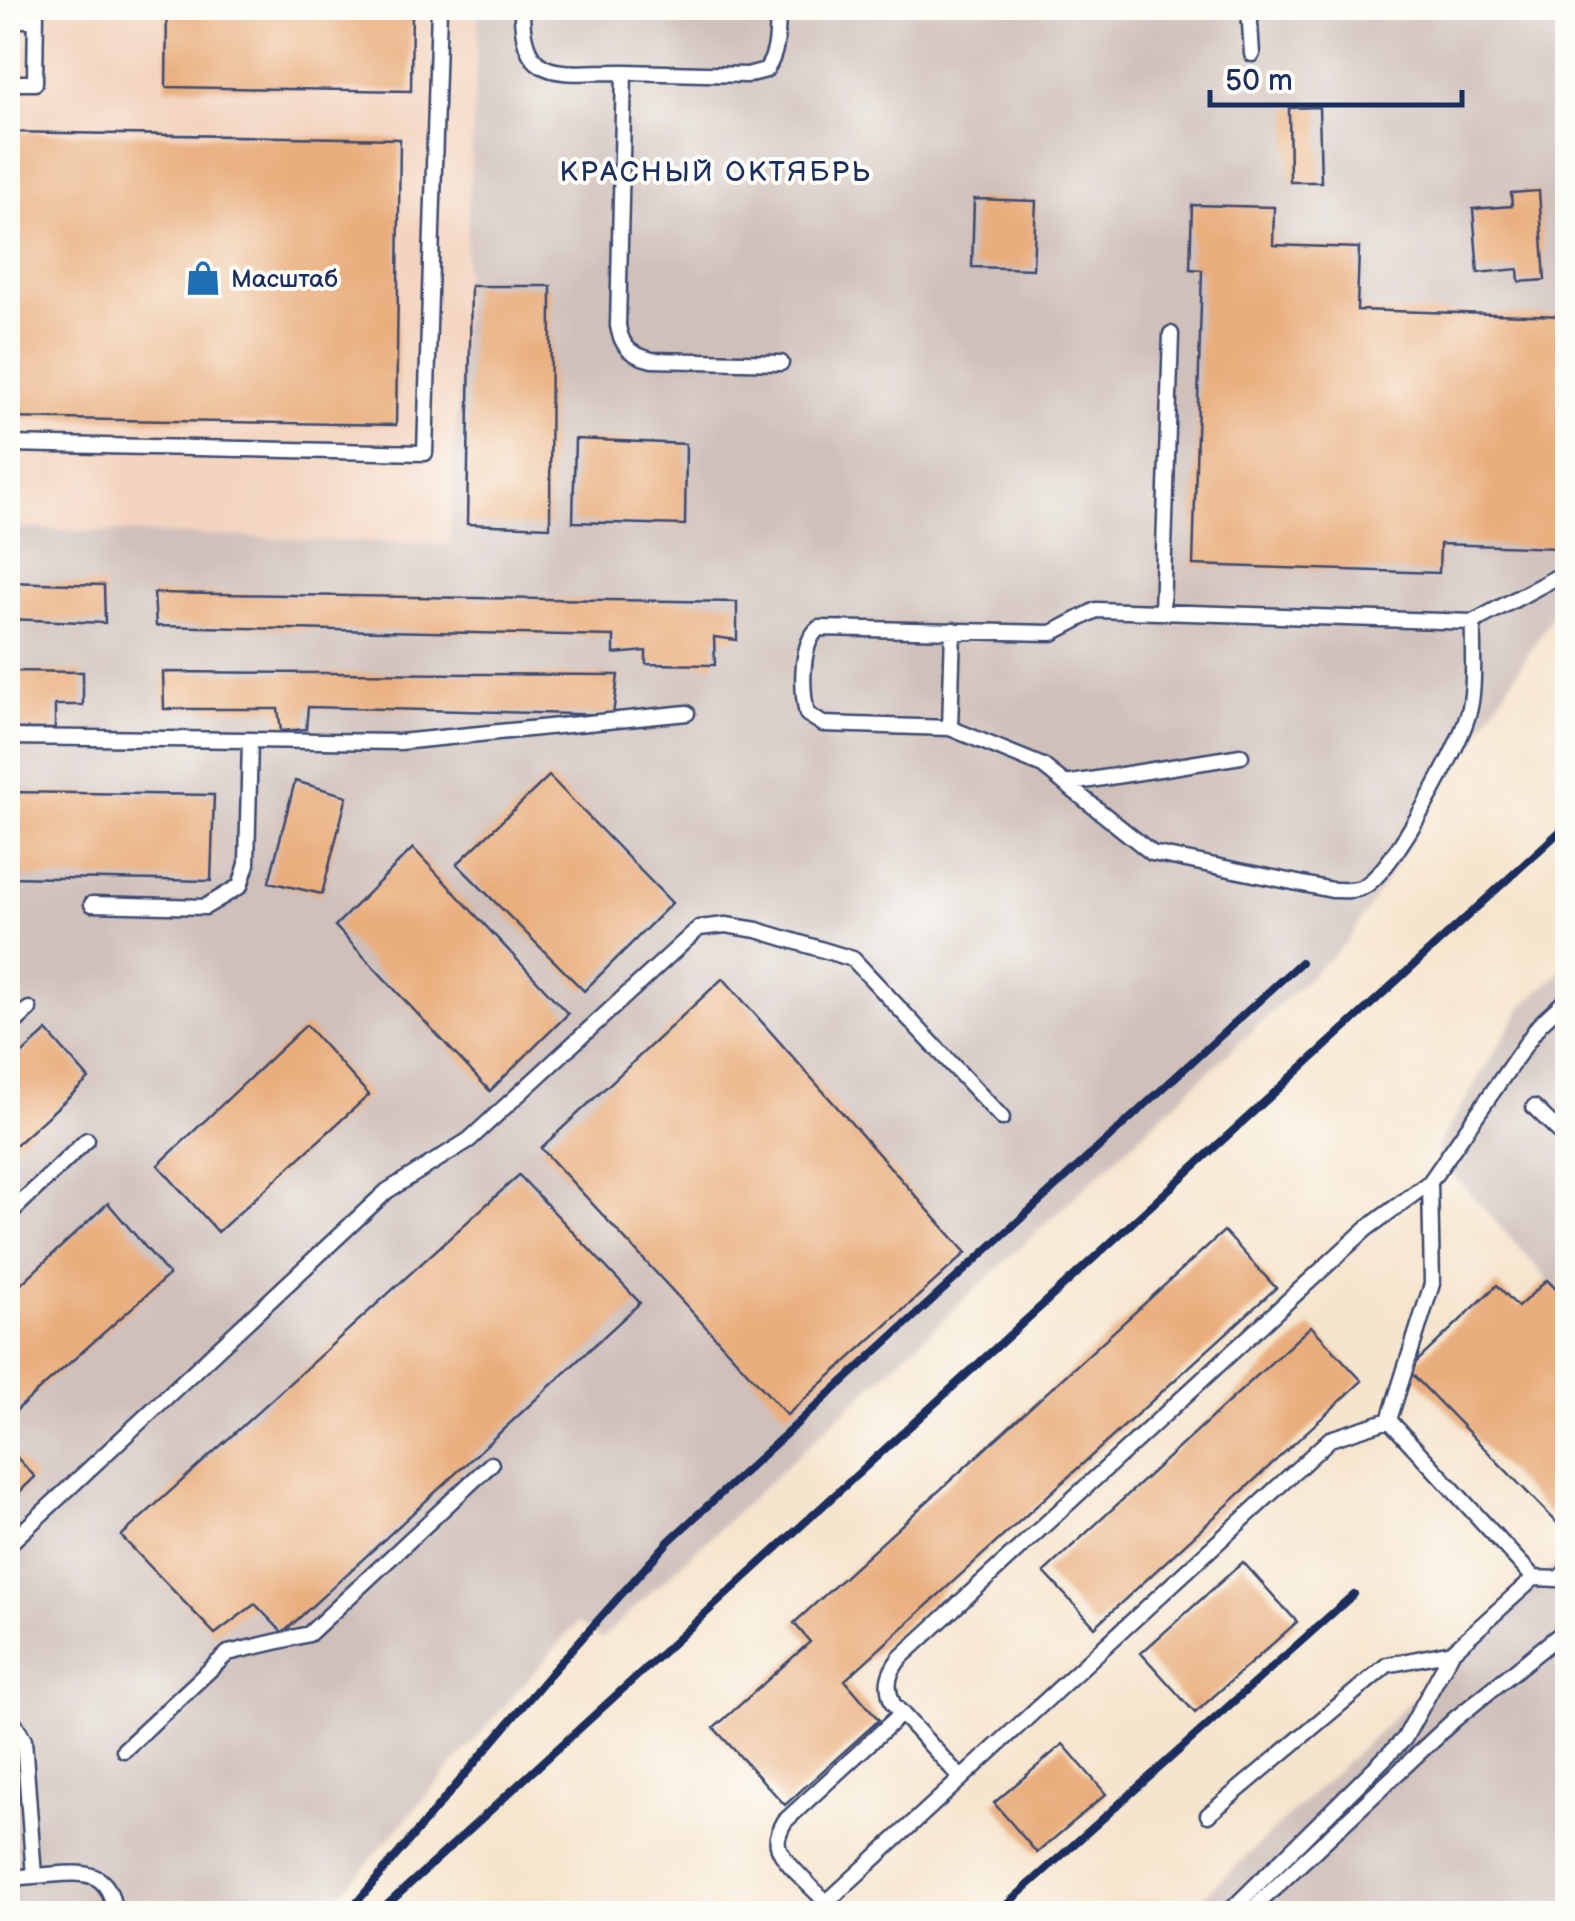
<svg xmlns="http://www.w3.org/2000/svg" width="1575" height="1921" viewBox="0 0 1575 1921" font-family="'Balsamiq Sans',sans-serif">
	<style>
		.built { fill: #f3d4bf }
		.industrial { fill: #cfc0bb }
		.building { fill: #e9ae7d }
		.lines { fill: none; stroke-linecap: round; stroke-linejoin: round }
		.lane-casing { stroke: #3c4a6f; stroke-width: 19 }
		.lane { stroke: #fff; stroke-width: 14 }
		.rail { stroke: #1b2f5e; stroke-width: 8 }
		.labels { text-anchor: middle; stroke-width: 8; stroke-linejoin: round; paint-order: stroke }
		.poi-label { font-size: 25px; fill: #1b2f5e; stroke: #fdfcf7; text-anchor: start }
		.neighbourhood-label { font-size: 28px; letter-spacing: 2.5px; fill: #1b2f5e; stroke: #fdfcf7 }
	</style>
	<rect width="100%" height="100%" fill="#fdfcf7"/>
	<filter id="ink" filterUnits="userSpaceOnUse"><feTurbulence type="fractalNoise" baseFrequency=".01" numOctaves="2"/><feDisplacementMap in="SourceGraphic" scale="20" xChannelSelector="R" yChannelSelector="G"/><feConvolveMatrix kernelMatrix="1 2 1 2 8 2 1 2 1" color-interpolation-filters="sRGB"/></filter>
	<filter id="wash" filterUnits="userSpaceOnUse"><feTurbulence type="fractalNoise" baseFrequency=".0048" numOctaves="4" result="noise"/><feDisplacementMap in="SourceGraphic" scale="40" xChannelSelector="R" yChannelSelector="G"/><feGaussianBlur stdDeviation="2.25" result="paint"/><feColorMatrix in="noise" values="0 0 0 0 0 0 0 0 0 0 0 0 0 0 0 0 0 1.4 0 .05"/><feComposite in="paint" operator="in"/></filter>
	<g filter="url(#wash)">
		<rect width="100%" height="100%" fill="#f6e5ce"/>
		<path class="built" d="M8,8H479L451,545L8,528Z"/>
		<path class="industrial" d="M479,8H1567V592L1348,941L601,1639L578,1622L324,1913H8V528L450,545Z
			M1567,966V1301L1439,1159L1437,1146L1523,1006Z
			M1567,1554V1913H1186Z"/>
		<g id="blocks">
			<path class="building" d="M167,8H412L411,91L166,87Z
				M1319,107L1321,182H1290L1289,108Z
				M8,132L400,139L396,425L8,418Z
				M1539,191L1545,280L1519,282L1518,269L1478,273L1473,209L1512,206L1511,193Z
				M974,199L1036,201L1033,269L972,267Z
				M1192,205L1274,207L1273,245L1359,248L1357,310L1567,316L1559,548L1440,544L1439,573L1193,565L1202,270L1190,269Z
				M471,286H551L550,527L467,524Z
				M575,439L686,444L685,525L573,522Z
				M8,582L104,585L105,623L8,619Z
				M154,593L737,602V640L714,637L715,665L646,664V651L614,654V636L156,626Z
				M8,671L83,672V705H55V729H8Z
				M163,672L618,675L613,715L308,707L306,729L281,731L278,709H164Z
				M549,776L672,903L584,991L457,864Z
				M295,781L347,796L322,894L269,882Z
				M8,792L214,795L211,881L8,877Z
				M413,848L568,1014L490,1091L335,926Z
				M723,978L966,1253L787,1415L541,1148Z
				M306,1025L369,1095L218,1232L158,1165Z
				M47,1031L89,1079L8,1152V1066Z
				M519,1175L640,1303L283,1633L255,1604L215,1634L121,1536Z
				M108,1203L169,1275L11,1415L8,1412V1296Z
				M1224,1231L1276,1288L845,1680L879,1720L785,1805L714,1728L810,1642L794,1623Z
				M1547,1280L1568,1301V1534L1408,1370L1497,1285L1518,1307Z
				M1311,1326L1362,1381L1095,1627L1044,1572Z
				M8,1448L35,1477L8,1503Z
				M1243,1562L1297,1622L1195,1713L1141,1653Z
				M1063,1744L1106,1794L1037,1853L994,1803Z"/>
		</g>
	</g>
	<g filter="url(#ink)">
		<use href="#blocks" fill-opacity="0" stroke="#3c4a6f" stroke-width="2.5"/>
		<g class="lines">
			<defs>
				<path id="lane" d="M522,8C521,87 562,71 624,72L618,326C622,348 631,355 652,360L781,363
					M1249,8L1252,54
					M8,20H36
					M624,72L747,75L766,70C779,51 777,31 778,8
					M8,83H35L36,8
					M8,444L425,453L439,8
					M1162,612L1171,334
					M1473,622C1472,648 1476,691 1468,715C1457,752 1398,860 1369,883C1359,892 1345,890 1332,890L1152,853L1043,766L950,728L823,724L807,714C802,692 799,644 819,628L1052,633L1096,610L1473,622L1568,571
					M950,728L953,630
					M8,737L400,742L687,713
					M1065,784L1241,756
					M92,904L205,907L240,886L247,864L250,740
					M8,1029L29,1009
					M1534,1107L1568,1140
					M8,1215L87,1140
					M8,1545L387,1191L469,1140L699,928L726,925L757,930L853,959L1002,1118
					M1534,1578L1558,1579L1568,1570
					M8,1712L24,1740L34,1876L8,1878
					M124,1750L228,1653L309,1634L491,1464
					M961,1778L893,1704C885,1685 888,1674 900,1658L1366,1229L1430,1182
					M1208,1815L1387,1665L1452,1652
					M34,1876C73,1874 111,1862 114,1914
					M826,1902C815,1890 780,1860 778,1845C776,1837 781,1828 785,1821L902,1713
					M814,1914L1330,1439L1389,1420
					M1227,1914L1404,1739L1452,1652L1534,1578L1389,1420L1432,1284L1430,1182L1539,1025L1568,998
					M1247,1914L1455,1719L1568,1628"/>
			</defs>
			<use href="#lane" class="lane-casing"/>
			<use href="#lane" class="lane"/>
			<path class="rail" d="M347,1914L550,1674L669,1541L1301,962
				M377,1914L1568,824
				M996,1914L1354,1594"/>
		</g>
	</g>
	<defs>
		<symbol id="shop-bare" viewBox="-9 -9 18 18"><path d="M-5-2.5h2.3a2.7 3.5 0 0 1 5.4 0H5L5.5 6h-11ZM-1.5-2.5h3a1.5 2.3 0 0 0-3 0Z" fill="#1f6fb2" stroke="#fdfcf7" stroke-width="2.5" paint-order="stroke"/></symbol>
	</defs>
	<g fill-rule="evenodd">
		<use href="#shop-bare" x="178" y="253" width="50" height="50"/>
	</g>
	<g class="labels">
		<g class="poi-label">
			<text x="231" y="287">Масштаб</text>
		</g>
		<g class="neighbourhood-label">
			<text x="716" y="181">КРАСНЫЙ ОКТЯБРЬ</text>
		</g>
	</g>
	<rect width="1575" height="1921" fill="none" stroke="#fdfcf7" stroke-width="40"/>
	<path d="M1210 90v15h252v-15" fill="none" stroke="#1b2f5e" stroke-width="5"/>
	<text x="1225" y="90" font-size="30" fill="#1b2f5e" stroke="#fdfcf7" stroke-width="8" paint-order="stroke">50 m</text>
</svg>
